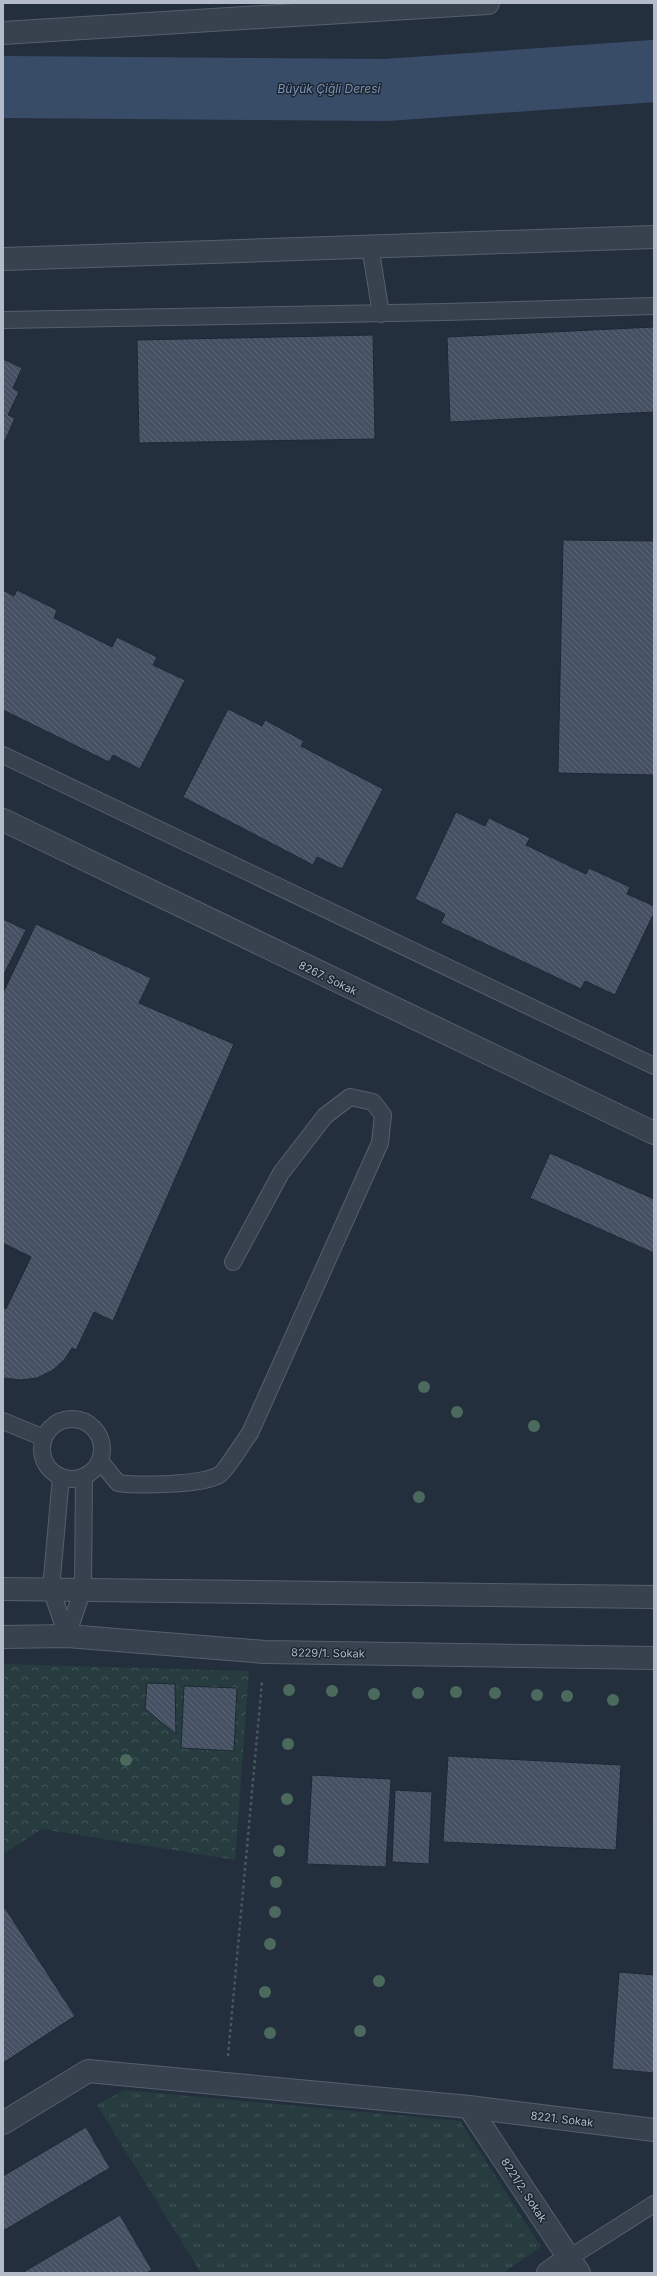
<svg xmlns="http://www.w3.org/2000/svg" width="657" height="2276" viewBox="0 0 657 2276" font-family="Inter,sans-serif">
	<style>
		.grass { fill: url(#grass-tufts) }
		.park { fill: url(#park-crowns) }
		.lines { fill: none; stroke-linecap: round; stroke-linejoin: round }
		.river { stroke: #394c67; stroke-width: 62 }
		.building { fill: url(#building-back-hatch); stroke: #1f2835 }
		.service-casing { stroke: #565f6c; stroke-width: 18 }
		.minor-casing { stroke: #565f6c; stroke-width: 24 }
		.tertiary-casing { stroke: #565f6c; stroke-width: 24 }
		.path { stroke: #44595c; stroke-width: 2.5; stroke-dasharray: 3 3; stroke-linecap: butt }
		.service { stroke: #38414e; stroke-width: 16 }
		.minor { stroke: #38414e; stroke-width: 22 }
		.tertiary { stroke: #38414e; stroke-width: 22 }
		.tree { fill: #4b6a5d }
		.labels { text-anchor: middle; stroke-width: 3; stroke-linejoin: round; paint-order: stroke }
		.street-label { font-size: 11px; fill: #b4bcc9; stroke: #1d2633 }
		.water-label { font-size: 12px; font-style: italic; fill: #7c92b1; stroke: #1d2633 }
	</style>
	<defs>
		<pattern id="grass-tufts" width="24" height="20" patternUnits="userSpaceOnUse"><rect width="24" height="20" fill="#263c3f"/><path d="M3 7l-1-3M5 7V3M7 7l1-3M15 17l-1-3M17 17v-4M19 17l1-3" fill="none" stroke="#435659"/></pattern>
		<pattern id="park-crowns" width="20" height="18" patternUnits="userSpaceOnUse"><rect width="20" height="18" fill="#263c3f"/><path d="M2 6a3 3 0 1 1 6 0M12 15a3 3 0 1 1 6 0" fill="none" stroke="#435659"/></pattern>
		<pattern id="building-back-hatch" width="6" height="6" patternUnits="userSpaceOnUse"><rect width="6" height="6" fill="#455162"/><path d="M-1 5l2 2M0 0l6 6M5-1l2 2" fill="none" stroke="#5d6877"/></pattern>
	</defs>
	<rect width="100%" height="100%" fill="#242f3e"/>
	<path class="grass" d="M124,2090L460,2121L541,2247L503,2273H201L97,2105Z"/>
	<path class="park" d="M3,1664L249,1671L235,1860L42,1829L3,1854Z"/>
	<g class="lines">
		<path class="river" d="M3,87L386,90L654,71"/>
	</g>
	<path class="building" d="M654,327V412L450,422L447,337Z
		M373,335L375,439L139,443L137,340Z
		M3,359L22,368L13,388L19,392L8,415L15,418L3,445Z
		M563,540L654,541V775L558,773Z
		M3,590L14,596L17,590L57,610L54,618L112,647L117,637L157,657L153,665L185,680L140,769L113,755L109,762L3,710Z
		M228,709L262,726L265,720L304,741L301,746L383,789L342,869L317,857L313,865L183,797Z
		M456,812L485,826L489,818L530,838L526,845L586,874L589,868L630,887L627,894L654,906V913L615,995L585,981L581,989L441,923L445,914L415,899Z
		M3,919L26,930L3,976Z
		M36,924L151,978L139,1003L234,1044L113,1321L94,1312L76,1350L72,1348L65,1359L53,1370L37,1378L20,1380L3,1378V1307L6,1309L31,1257L3,1243V993Z
		M550,1153L654,1199V1253L530,1198Z
		M147,1683L175,1684L176,1734L145,1709Z
		M184,1686L237,1688L234,1751L181,1748Z
		M448,1756L621,1765L616,1850L443,1842Z
		M312,1775L391,1779L386,1867L307,1864Z
		M395,1790L432,1792L429,1864L392,1862Z
		M654,1793V1822H652Z
		M5,1908L75,2016L3,2063V1909Z
		M619,1972L654,1975V2073L612,2069Z
		M86,2127L110,2168L3,2231V2176Z
		M120,2215L152,2270L146,2273H22Z"/>
	<g class="lines">
		<defs>
			<path id="service" d="M370,246L381,314
				M3,320L445,312L654,306
				M3,755L654,1066
				M42 1449a30 30 0 1 1 60 0a30 30 0 1 1-60 0Z
				M3,1421L44,1438
				M100,1461L118,1483C139,1486 202,1485 219,1475C225,1472 244,1441 250,1433L380,1143L383,1115L373,1102L350,1097L325,1116L281,1173L233,1262
				M61,1477L51,1589L67,1636
				M67,1636L83,1589L84,1477
				M569,2258L654,2204"/>
			<path id="minor" d="M3,259L654,237
				M3,820L654,1133
				M469,2107L579,2273
				M3,2123L88,2071L469,2107L654,2130
				M548,2273L569,2258"/>
			<path id="tertiary" d="M3,33L488,3
				M3,1589L654,1597
				M3,1637L67,1636L265,1652L654,1658"/>
		</defs>
		<use href="#service" class="service-casing"/>
		<use href="#minor" class="minor-casing"/>
		<use href="#tertiary" class="tertiary-casing"/>
		<path class="path" d="M228,2056L262,1682"/>
		<use href="#service" class="service"/>
		<use href="#minor" class="minor"/>
		<use href="#tertiary" class="tertiary"/>
	</g>
	<g class="tree">
		<circle cx="424" cy="1387" r="6"/>
		<circle cx="457" cy="1412" r="6"/>
		<circle cx="534" cy="1426" r="6"/>
		<circle cx="419" cy="1497" r="6"/>
		<circle cx="289" cy="1690" r="6"/>
		<circle cx="332" cy="1691" r="6"/>
		<circle cx="456" cy="1692" r="6"/>
		<circle cx="418" cy="1693" r="6"/>
		<circle cx="495" cy="1693" r="6"/>
		<circle cx="374" cy="1694" r="6"/>
		<circle cx="537" cy="1695" r="6"/>
		<circle cx="567" cy="1696" r="6"/>
		<circle cx="613" cy="1700" r="6"/>
		<circle cx="288" cy="1744" r="6"/>
		<circle cx="126" cy="1760" r="6"/>
		<circle cx="287" cy="1799" r="6"/>
		<circle cx="279" cy="1851" r="6"/>
		<circle cx="276" cy="1882" r="6"/>
		<circle cx="275" cy="1912" r="6"/>
		<circle cx="270" cy="1944" r="6"/>
		<circle cx="379" cy="1981" r="6"/>
		<circle cx="265" cy="1992" r="6"/>
		<circle cx="360" cy="2031" r="6"/>
		<circle cx="270" cy="2033" r="6"/>
	</g>
	<g class="labels">
		<g class="street-label">
			<text transform="translate(328 978) rotate(26)" y="4">8267. Sokak</text>
			<text transform="translate(328 1653) rotate(1)" y="4">8229/1. Sokak</text>
			<text transform="translate(562 2119) rotate(7)" y="4">8221. Sokak</text>
			<text transform="translate(524 2190) rotate(57)" y="4">8221/2. Sokak</text>
		</g>
		<g class="water-label">
			<text x="329" y="93">Büyük Çiğli Deresi</text>
		</g>
	</g>
	<rect width="657" height="2276" fill="none" stroke="#b4bcc9" stroke-width="8"/>
</svg>
